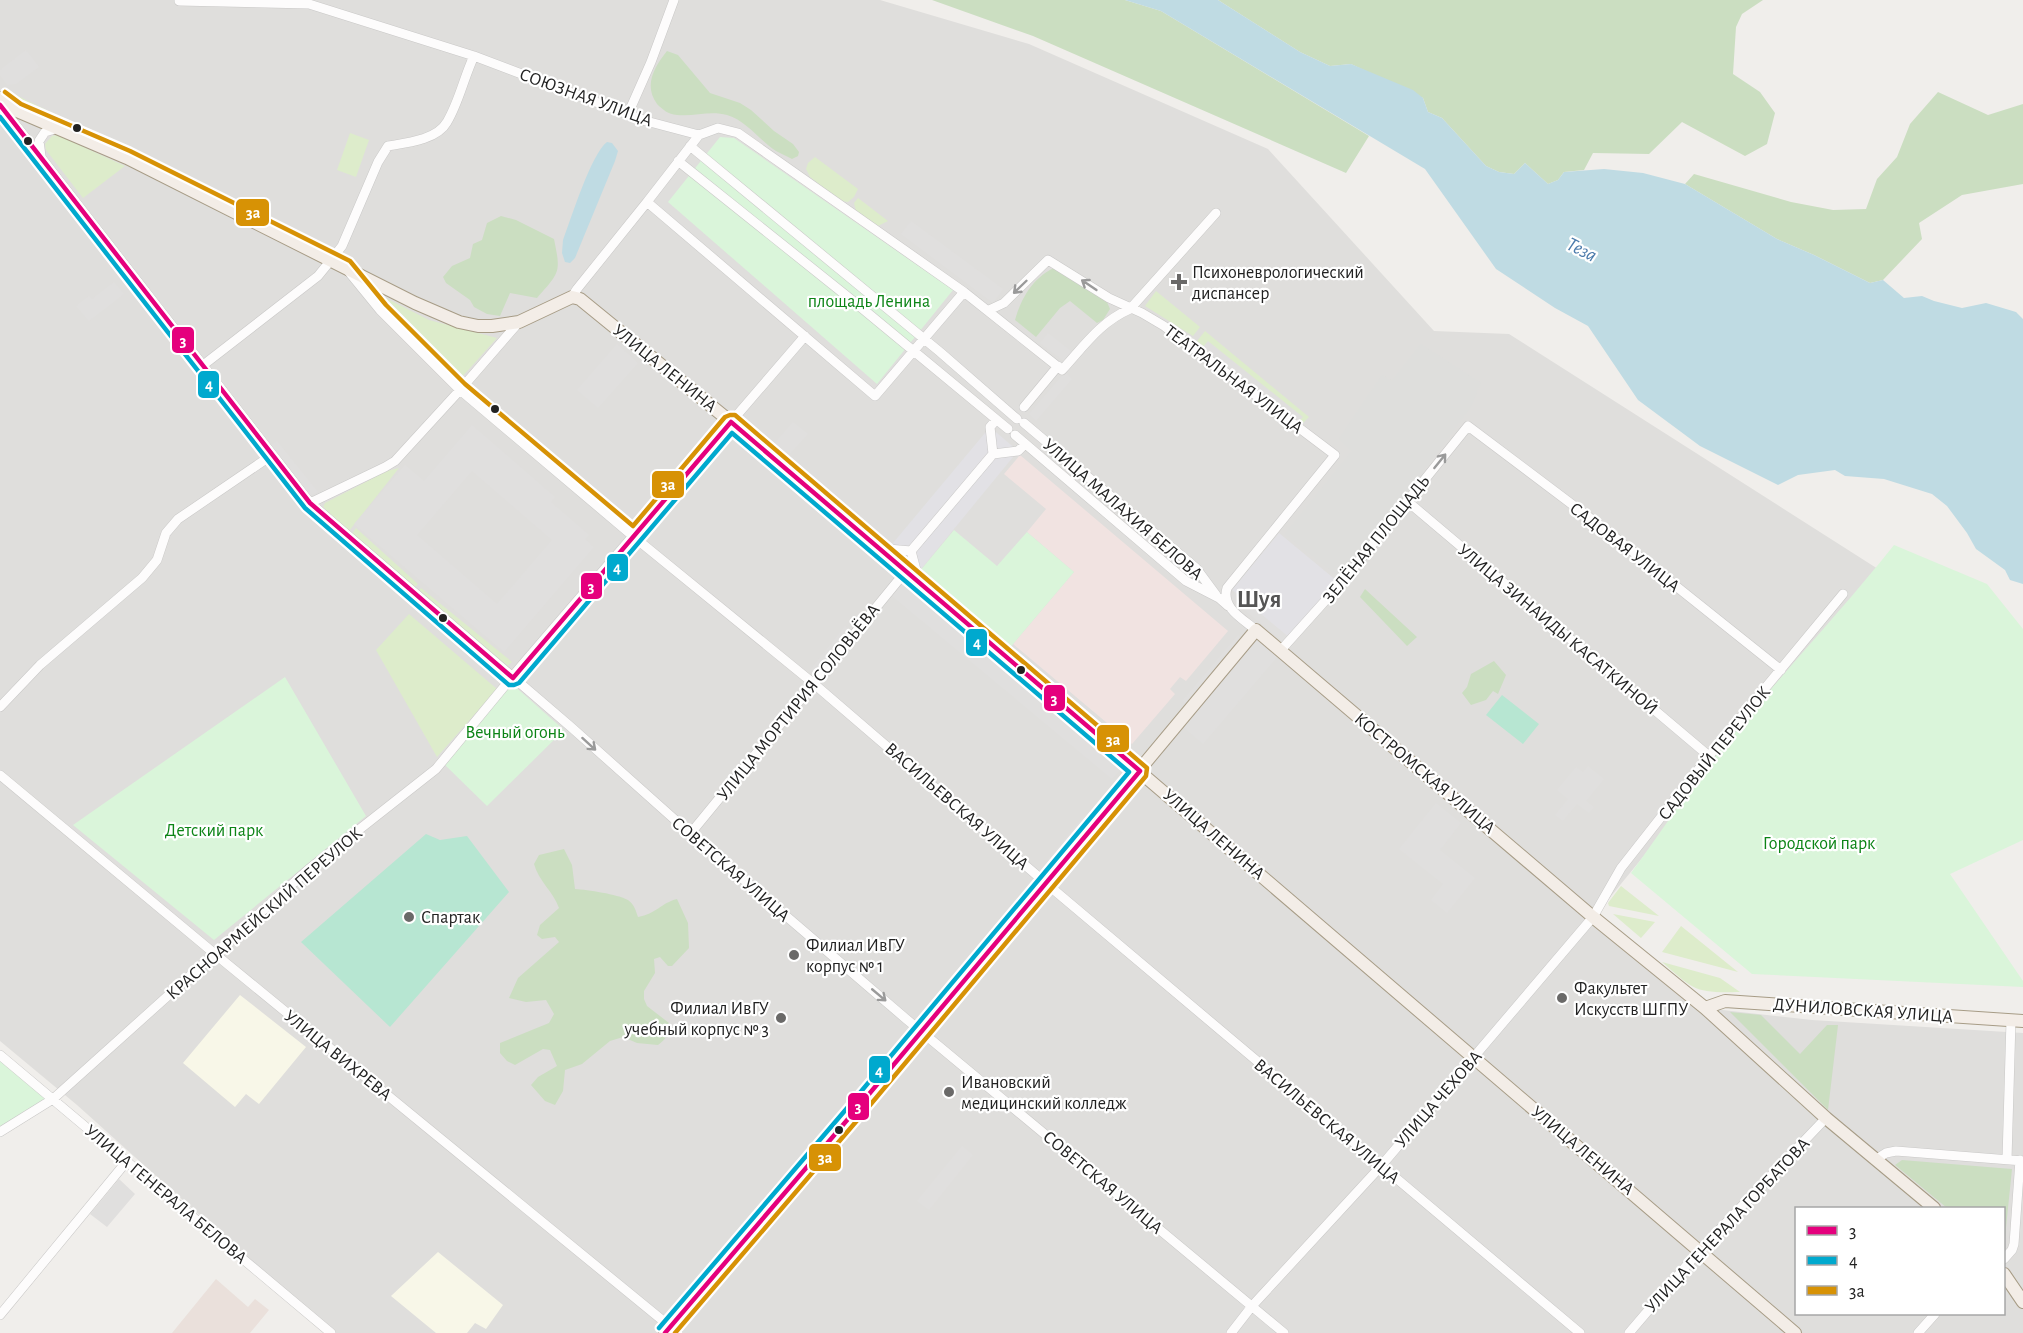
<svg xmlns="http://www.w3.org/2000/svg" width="2023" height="1333" viewBox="0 0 2023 1333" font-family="'Alegreya Sans',sans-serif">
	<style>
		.residential { fill: #dfdedc; fill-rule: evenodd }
		.commercial { fill: #f1e3e1 }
		.education { fill: #f8f7e8 }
		.religious { fill: #dededc }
		.military { fill: #eae0db }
		.grass { fill: #ddeccb }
		.forest { fill: #cbdec1 }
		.park { fill: #daf5da }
		.pitch { fill: #b7e6d2 }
		.parking { fill: #e0dfde; fill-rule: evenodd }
		.plaza { fill: #e2e1e5 }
		.water { fill: #bfdbe3 }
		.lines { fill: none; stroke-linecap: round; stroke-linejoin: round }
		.minor-casing { stroke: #c9c8c7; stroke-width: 10 }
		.major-casing { stroke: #a79c86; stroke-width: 14 }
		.minor { stroke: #fdfcfc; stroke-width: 9 }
		.major { stroke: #f3ede7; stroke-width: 12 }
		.bus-1-casing { stroke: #fff; stroke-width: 9 }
		.bus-2-casing { stroke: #fff; stroke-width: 9 }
		.bus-3-casing { stroke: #fff; stroke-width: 9 }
		.bus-1 { stroke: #e5007d; stroke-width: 4.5 }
		.bus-2 { stroke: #00a9ce; stroke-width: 4.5 }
		.bus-3 { stroke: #d79205; stroke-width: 4.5 }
		.oneway { stroke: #9a9a9a }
		.bus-dot { fill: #222; stroke: #fff; stroke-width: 2 }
		.poi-dot { fill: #6a6968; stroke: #fff; stroke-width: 2 }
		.labels { text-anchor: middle; stroke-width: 4.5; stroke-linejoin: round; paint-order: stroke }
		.street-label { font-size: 18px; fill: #222; stroke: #fff }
		.poi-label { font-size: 18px; fill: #222; stroke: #fff; text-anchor: start }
		.park-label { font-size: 18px; fill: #0c8416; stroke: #fff }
		.water-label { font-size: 20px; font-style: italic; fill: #4a7aab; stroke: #fff }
		.district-label { font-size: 24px; font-weight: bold; fill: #555; stroke: #fff }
		.line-badge { stroke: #fff; stroke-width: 2 }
		.badge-label { font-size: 16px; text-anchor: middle; font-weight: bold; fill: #fff }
	</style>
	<rect width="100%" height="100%" fill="#f0eeeb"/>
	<path class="residential" d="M0,0H880L1029,44L1268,149L1434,331L1509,334L1878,569L1594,917L1705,1008L1812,1020L2023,1033V1333H331L77,1105L0,1041ZM1796,1208H2004V1314H1796Z"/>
	<path class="commercial" d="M1020,455L1228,631L1186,681L1180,677L1170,689L1175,694L1132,744L1013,644L1074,572L1027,532L1046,509L1004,474Z"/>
	<path class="education" d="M240,995L306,1047L259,1104L246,1094L235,1107L183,1063Z
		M438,1252L503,1305L486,1329L475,1323L467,1333H436L391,1296Z"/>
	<path class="religious" d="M1421,344L1481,383L1470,408L1423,471L1338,576L1285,534L1352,451L1339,439L1382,375L1392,381Z"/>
	<path class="military" d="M216,1279L248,1307L255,1299L269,1310L250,1333H172Z"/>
	<path class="grass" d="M10,92L83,128L80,132L16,101Z
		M350,133L369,140L356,177L337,170Z
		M57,135L125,166L83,198L46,150L45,144L52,136Z
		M815,157L858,189L854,197L848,202L841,201L810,177L806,169L808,163Z
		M858,198L888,221L878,226L856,211L854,203Z
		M1156,291L1200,327L1193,336L1145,306Z
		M376,293L429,320L497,338L462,377L458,378L441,369Z
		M1205,331L1309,417L1303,423L1197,341Z
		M399,468L349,531L323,507L325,503L387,471Z
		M356,528L418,584L414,588L352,534Z
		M421,588L512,662L506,667L418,593Z
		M409,614L497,689L437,757L376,650Z
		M1621,886L1659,916L1609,906L1608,903Z
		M1613,914L1655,922L1641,938Z
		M1681,926L1738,972L1662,952Z
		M1662,962L1720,978L1740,992C1695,993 1695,991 1662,962Z"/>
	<path class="forest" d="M932,0H1125L1161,11L1369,136L1346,173L1033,36Z
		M1218,0H1763L1742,14L1736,27L1733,74L1760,92L1775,113L1767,144L1745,156L1682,122L1649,154L1593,153L1584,170L1564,172L1558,180L1548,184L1525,163L1514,174L1499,172L1486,166L1442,118L1428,112L1423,98L1351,64L1330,66L1300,52Z
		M667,51L678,55L710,93L740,103L751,110L774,131L793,144L799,152L798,156L792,159C787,156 781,154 776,151C759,140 747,121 727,115C710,110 694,117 677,115C668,114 663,110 657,104C643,85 655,66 667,51Z
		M1938,92L1988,115L2023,104V184L1962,195L1919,223L1922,239L1883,280L1870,283L1814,255L1777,239L1685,184L1694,174L1791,202L1833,210L1866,209L1877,179L1897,157L1910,124Z
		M501,216L516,220L554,239C561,273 560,272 537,298L510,293L500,316L487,314L474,307L470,300L446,283L443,277L452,266L470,258L473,244L482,240L487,223Z
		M1058,266L1107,302L1110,309L1103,320L1097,323L1070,301L1060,308L1036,337L1015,320C1022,296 1034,276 1058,266Z
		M1365,589L1417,637L1407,646L1360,597Z
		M1494,661L1506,675L1498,694L1493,691L1486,700L1471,705L1462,693L1467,687L1471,674Z
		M564,849L572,865L575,889C588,890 617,894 628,900C634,904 636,911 638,917C656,914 661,903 677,899L688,923L689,948L672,966H668L660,957L654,959L655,973L644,991V999L647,1006L669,1023C670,1034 666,1039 658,1045L637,1043L623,1037L610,1041L582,1064L565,1070L563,1091L555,1105L545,1101L531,1085L538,1077L557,1066L550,1050L543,1049L515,1065L507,1061L500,1053V1043L549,1023L554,1014L546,1000L526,1002L509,998L518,978L559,942L555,937L542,939L537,935L540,925L559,908C553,891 539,882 534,864L539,855Z
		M1730,1012L1761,1015L1800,1054L1827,1025H1838L1828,1110Z
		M1902,1160L2012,1169L2004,1247V1208H1947L1895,1165Z"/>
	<path class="park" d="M720,137L734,138L953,290L877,384L668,202Z
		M954,530L997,566L1027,532L1074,572L1003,656L914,578Z
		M1894,545L1987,584L2023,629V840L1950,874L2023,981V987L1752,974L1631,873C1659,835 1685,795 1714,758C1771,685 1836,618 1894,545Z
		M285,677L366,816L214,940L73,825Z
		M511,683L564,730L487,806L444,764Z
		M0,1060L48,1100L0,1128Z"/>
	<path class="pitch" d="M1502,695L1539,724L1523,744L1486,715Z
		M426,834L440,840L467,836L509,892L390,1027L301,942Z"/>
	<path class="parking" d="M26,50L39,67L16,84L7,85L0,75V70Z
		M911,221L1003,289L993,303L901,234Z
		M114,282L124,294L89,321L76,306L89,296L92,299Z
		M1048,333L1072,352L1065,362L1040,343Z
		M1208,341L1303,417L1299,421L1203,347Z
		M617,344L638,363L598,408L577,390Z
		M1065,372L1072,379L1036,421L1029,414Z
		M793,422L808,434L787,457L773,445Z
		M472,425L555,497L551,502L589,535L585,539L594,547L504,652L354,524L405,465L424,481ZM472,471L552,540L497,604L417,535Z
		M277,441L318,492L309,496L270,446Z
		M906,579L1126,763L1112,779L892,596Z
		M1235,592L1288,636L1283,642L1230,598Z
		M845,626L854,633L819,677L810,670Z
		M1238,635L1246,643L1191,708L1182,701Z
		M1257,638L1278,656L1203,744L1182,726Z
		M1588,766L1604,779L1586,801L1594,807L1589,813L1577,804L1563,821L1555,815L1568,799L1557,790L1576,767L1583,772Z
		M1436,803L1461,823L1440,850L1475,878L1447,913L1431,900L1443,884L1399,849Z
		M1083,817L1091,823L1055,865L1048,859Z
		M962,1146L973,1155L929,1210L917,1201Z
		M119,1179L135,1194L107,1227L90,1214Z"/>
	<path class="plaza" d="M990,427L1018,451L917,574L888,549Z
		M1279,533L1337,581L1290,638L1232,590Z"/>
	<path class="water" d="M1125,0H1218L1300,52L1330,66L1351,64L1413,90L1423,98L1428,112L1442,118L1486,166L1499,172L1514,174L1525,163L1548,184L1558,180L1564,172L1604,169L1643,173L1685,184L1777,239L1814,255L1870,283L1883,280L1904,298L1922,296L1934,301L1962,308L1986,303L2016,312L2023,319V584L2010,580L2005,570L1976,549L1967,533L1947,506L1932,494L1884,479L1845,476L1835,470L1798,475L1778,485L1700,446L1638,400L1588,326L1555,308L1496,269L1425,169L1161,11Z
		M607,142L612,143L618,151L615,161L575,258L570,263L565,262L562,253L563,240C571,219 591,154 607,142Z"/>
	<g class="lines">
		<defs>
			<path id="minor" d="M179,1L309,4L474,56L646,121L699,135
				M0,105L310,503L571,727L701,843L905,1018L1284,1333
				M628,114L651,62L674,0
				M718,128L738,133L964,292L875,396L647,202L699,135Z
				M690,146L940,352L1017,419
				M41,156L39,141L45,132L58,128
				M678,161L858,305L1008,429
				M349,272L380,310L460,390L634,537L813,683L1054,890L1580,1333
				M964,292L1062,370C1084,346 1100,322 1130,309L1216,213
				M572,297L577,289L647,202
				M989,310L1004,303L1048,260L1109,298L1142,313L1164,326L1335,455L1227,588C1221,608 1243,619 1256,630
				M202,366L318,276L331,260L342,246L378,162L388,146C406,143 437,140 447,122C459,102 464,77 474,56
				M1024,407L1058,366
				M1024,423L1196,568L1216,595
				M1015,435L1186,581L1219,598L1228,606
				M993,454L1018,451L1025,444
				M1407,501L1709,756
				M310,503L385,467L395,461L460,390L519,322
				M888,549L911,551L993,454L990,427L996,420
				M911,551L917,574
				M1281,650L1342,582L1468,426L1602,527L1781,670
				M0,707L40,665L142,578L157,560L166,533L178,519L272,455
				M0,775L215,954L678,1333
				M690,834L906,571
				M0,1055L331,1333
				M0,1132L53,1099L309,869L436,769L522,665L805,336
				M2007,1159L2011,1020
				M1875,1160L1886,1153L1896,1151L2023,1161
				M2004,1259L2012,1250L2014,1244L2020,1160
				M0,1315L127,1161
				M1231,1333L1252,1306L1381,1166L1593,917L1621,868L1709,756L1843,594
				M1629,1333L1699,1251L1826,1118
				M1918,1333L1935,1314"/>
			<path id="major" d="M0,98L17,111L127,158L415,303L459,322L478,326H492L519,322L572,297L580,299L737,427L1795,1333
				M1705,1008L1725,1001L2023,1021
				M2004,1274L2023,1302
				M665,1333L854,1112L1256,630L1593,917L1705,1008L1826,1118L1934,1208"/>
		</defs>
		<use href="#minor" class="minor-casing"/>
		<use href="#major" class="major-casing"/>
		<use href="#minor" class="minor"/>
		<use href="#major" class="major"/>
		<defs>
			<path id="bus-1" d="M0,105L310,503L513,678L731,422L1140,771L854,1112L665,1333"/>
			<path id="bus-2" d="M0,117L305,508L509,685H514L519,683L732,433L1129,772L848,1107L659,1328"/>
			<path id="bus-3" d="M5,92L21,104L130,151L350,261L386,305L465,384L633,526L725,417L730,415H735L1147,768L1146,776L860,1117L675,1333"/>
		</defs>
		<use href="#bus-1" class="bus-1-casing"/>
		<use href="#bus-2" class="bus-2-casing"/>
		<use href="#bus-3" class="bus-3-casing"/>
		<use href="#bus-1" class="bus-1"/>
		<use href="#bus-2" class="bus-2"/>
		<use href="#bus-3" class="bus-3"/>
	</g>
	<defs><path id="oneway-shaft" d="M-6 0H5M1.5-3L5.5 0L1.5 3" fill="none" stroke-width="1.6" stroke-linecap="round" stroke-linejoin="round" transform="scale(1.5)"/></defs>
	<g class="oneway">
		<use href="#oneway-shaft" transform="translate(1089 285) rotate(-146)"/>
		<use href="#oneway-shaft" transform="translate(1020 287) rotate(136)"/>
		<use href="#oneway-shaft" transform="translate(1440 461) rotate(-51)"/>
		<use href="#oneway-shaft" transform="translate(589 744) rotate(42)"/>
		<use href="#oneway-shaft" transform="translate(879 995) rotate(40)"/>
	</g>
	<g class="bus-dot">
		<circle cx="77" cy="128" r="5"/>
		<circle cx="28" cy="141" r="5"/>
		<circle cx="495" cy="409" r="5"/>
		<circle cx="443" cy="618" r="5"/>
		<circle cx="1021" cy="670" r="5"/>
		<circle cx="839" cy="1130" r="5"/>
	</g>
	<g class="poi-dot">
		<path d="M1176 273h6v6h6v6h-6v6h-6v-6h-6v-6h6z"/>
		<circle cx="409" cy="917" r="6"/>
		<circle cx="794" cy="955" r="6"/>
		<circle cx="1562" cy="998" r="6"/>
		<circle cx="781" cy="1018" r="6"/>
		<circle cx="949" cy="1092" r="6"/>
	</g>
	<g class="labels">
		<g class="street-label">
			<text transform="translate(586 97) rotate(20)" y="6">СОЮЗНАЯ УЛИЦА</text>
			<text transform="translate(665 368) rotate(39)" y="6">УЛИЦА ЛЕНИНА</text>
			<text transform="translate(1234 379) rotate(37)" y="6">ТЕАТРАЛЬНАЯ УЛИЦА</text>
			<text transform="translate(1123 509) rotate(41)" y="6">УЛИЦА МАЛАХИЯ БЕЛОВА</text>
			<text transform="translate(1376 539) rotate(-51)" y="6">ЗЕЛЁНАЯ ПЛОЩАДЬ</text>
			<text transform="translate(1625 547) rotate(38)" y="6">САДОВАЯ УЛИЦА</text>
			<text transform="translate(1558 629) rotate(40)" y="6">УЛИЦА ЗИНАИДЫ КАСАТКИНОЙ</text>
			<text transform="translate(798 702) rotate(-51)" y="6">УЛИЦА МОРТИРИЯ СОЛОВЬЁВА</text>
			<text transform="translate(1714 753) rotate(-51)" y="6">САДОВЫЙ ПЕРЕУЛОК</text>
			<text transform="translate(1425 773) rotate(40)" y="6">КОСТРОМСКАЯ УЛИЦА</text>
			<text transform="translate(957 806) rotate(41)" y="6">ВАСИЛЬЕВСКАЯ УЛИЦА</text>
			<text transform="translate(1214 834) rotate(41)" y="6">УЛИЦА ЛЕНИНА</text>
			<text transform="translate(731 869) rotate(41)" y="6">СОВЕТСКАЯ УЛИЦА</text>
			<text transform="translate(264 913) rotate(-41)" y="6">КРАСНОАРМЕЙСКИЙ ПЕРЕУЛОК</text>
			<text transform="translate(1863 1010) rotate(4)" y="6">ДУНИЛОВСКАЯ УЛИЦА</text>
			<text transform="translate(338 1055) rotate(39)" y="6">УЛИЦА ВИХРЕВА</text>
			<text transform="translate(1438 1099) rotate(-49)" y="6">УЛИЦА ЧЕХОВА</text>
			<text transform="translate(1327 1121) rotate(40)" y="6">ВАСИЛЬЕВСКАЯ УЛИЦА</text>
			<text transform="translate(1583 1150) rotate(40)" y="6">УЛИЦА ЛЕНИНА</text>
			<text transform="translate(1103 1182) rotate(40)" y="6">СОВЕТСКАЯ УЛИЦА</text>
			<text transform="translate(166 1194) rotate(40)" y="6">УЛИЦА ГЕНЕРАЛА БЕЛОВА</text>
			<text transform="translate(1727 1225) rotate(-47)" y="6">УЛИЦА ГЕНЕРАЛА ГОРБАТОВА</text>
		</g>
		<g class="poi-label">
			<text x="1192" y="278">Психоневрологический<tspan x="1192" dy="21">диспансер</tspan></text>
			<text x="421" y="923">Спартак</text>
			<text x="806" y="951">Филиал ИвГУ<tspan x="806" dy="21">корпус № 1</tspan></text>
			<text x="1574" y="994">Факультет<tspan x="1574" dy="21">Искусств ШГПУ</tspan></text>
			<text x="769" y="1014" text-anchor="end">Филиал ИвГУ<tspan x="769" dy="21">учебный корпус № 3</tspan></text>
			<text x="961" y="1088">Ивановский<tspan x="961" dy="21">медицинский колледж</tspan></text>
		</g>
		<g class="park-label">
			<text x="869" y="307">площадь Ленина</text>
			<text x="515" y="738">Вечный огонь</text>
			<text x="214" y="836">Детский парк</text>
			<text x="1819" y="849">Городской парк</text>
		</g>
		<g class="water-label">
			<text transform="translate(1582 249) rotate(27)" y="7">Теза</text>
		</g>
		<g class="district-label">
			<text x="1259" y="607">Шуя</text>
		</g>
	</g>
	<g class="line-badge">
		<rect x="235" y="198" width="35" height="29" rx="6" fill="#d79205"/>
		<rect x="171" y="326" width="24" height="28" rx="6" fill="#e5007d"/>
		<rect x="197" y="370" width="23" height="29" rx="6" fill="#00a9ce"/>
		<rect x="651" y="470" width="34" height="29" rx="6" fill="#d79205"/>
		<rect x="606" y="553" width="23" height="29" rx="6" fill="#00a9ce"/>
		<rect x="580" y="572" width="23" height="28" rx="6" fill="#e5007d"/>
		<rect x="965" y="628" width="23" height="29" rx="6" fill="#00a9ce"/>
		<rect x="1043" y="684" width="23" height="28" rx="6" fill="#e5007d"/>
		<rect x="1096" y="724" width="34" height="29" rx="6" fill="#d79205"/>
		<rect x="868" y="1055" width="23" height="29" rx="6" fill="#00a9ce"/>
		<rect x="847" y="1092" width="23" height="29" rx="6" fill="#e5007d"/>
		<rect x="808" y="1143" width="34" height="29" rx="6" fill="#d79205"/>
	</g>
	<g class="badge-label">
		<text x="253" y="218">3а</text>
		<text x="183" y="346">3</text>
		<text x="209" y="390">4</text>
		<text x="668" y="490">3а</text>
		<text x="617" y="573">4</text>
		<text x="591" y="592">3</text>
		<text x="977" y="648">4</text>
		<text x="1054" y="704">3</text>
		<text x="1113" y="745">3а</text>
		<text x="879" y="1076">4</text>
		<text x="858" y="1112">3</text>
		<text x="825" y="1163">3а</text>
	</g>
	<rect x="1795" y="1207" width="210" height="108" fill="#ffffff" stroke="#a7a7a7" stroke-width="1.5"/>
	<rect x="1807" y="1226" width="30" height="9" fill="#e5007d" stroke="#a7a7a7" stroke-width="1.5"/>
	<text x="1849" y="1237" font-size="18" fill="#222222">3</text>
	<rect x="1807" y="1256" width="30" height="9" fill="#00a9ce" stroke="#a7a7a7" stroke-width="1.5"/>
	<text x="1849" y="1267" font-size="18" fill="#222222">4</text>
	<rect x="1807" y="1286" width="30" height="9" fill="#d79205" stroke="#a7a7a7" stroke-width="1.5"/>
	<text x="1849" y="1297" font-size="18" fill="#222222">3а</text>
</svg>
